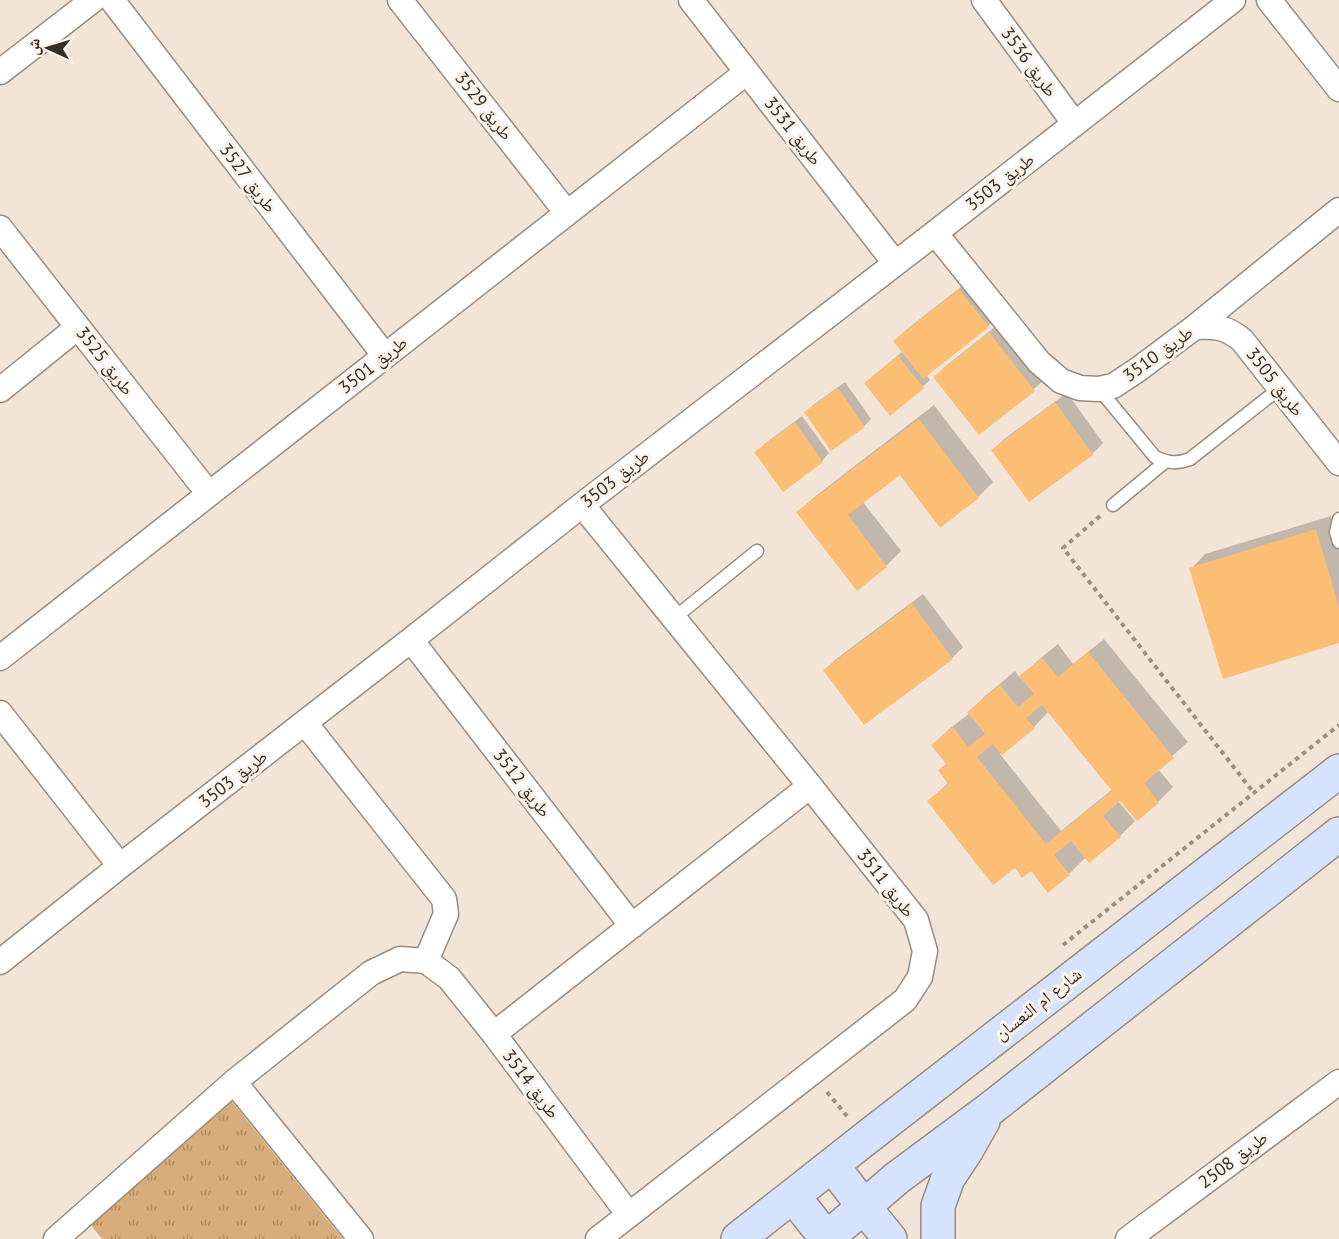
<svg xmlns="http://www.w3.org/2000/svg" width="1339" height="1239" viewBox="0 0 1339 1239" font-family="'PT Sans','Noto Naskh Arabic',sans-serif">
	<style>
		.park { fill: url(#park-tufts) }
		.shadow { fill: #0003; fill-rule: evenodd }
		.building { fill: #fcbe74; fill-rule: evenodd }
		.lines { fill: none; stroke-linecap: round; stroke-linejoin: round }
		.lane-casing { stroke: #988d80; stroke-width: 15 }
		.street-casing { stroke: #988d80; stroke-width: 27 }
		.secondary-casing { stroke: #988d80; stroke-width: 36 }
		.path { stroke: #999086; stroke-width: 4; stroke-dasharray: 4.5 4.5; stroke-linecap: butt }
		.lane { stroke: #fff; stroke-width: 12 }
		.street { stroke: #fff; stroke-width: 24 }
		.secondary { stroke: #d5e3fe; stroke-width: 33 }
		.labels { text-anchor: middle; stroke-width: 6; stroke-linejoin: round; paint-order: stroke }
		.street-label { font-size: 18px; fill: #332e29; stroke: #fdf3e8 }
	</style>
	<defs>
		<pattern id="park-tufts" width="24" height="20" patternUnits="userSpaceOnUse" patternTransform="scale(1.5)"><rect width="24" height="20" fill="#d9ad7b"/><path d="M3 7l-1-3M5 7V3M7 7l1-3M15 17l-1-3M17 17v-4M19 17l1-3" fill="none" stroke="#b18d65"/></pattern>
	</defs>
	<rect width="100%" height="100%" fill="#f2e5d8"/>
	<path class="park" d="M229,1098L343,1239H102L83,1215Z"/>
	<path class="shadow" d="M971,279L999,315L988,326L926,375L930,380L891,414L873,376L903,351L895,341L906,330Z
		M1001,322L1045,379L1034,389L979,433L935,377L946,366Z
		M845,382L871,419L864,426L806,412L813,405Z
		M1067,393L1103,443L1092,454L1029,500L993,450L1004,439Z
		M934,405L993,482L978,497L901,473L863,502L901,551L886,566L857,589L798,512L813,498Z
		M802,416L829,453L822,461L783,490L763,445Z
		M1331,516L1339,544V642L1191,569L1205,554Z
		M923,594L963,647L952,658L825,670L836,659Z
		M1104,639L1188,742L1158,769L1173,787L1158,802L1137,819L1121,799L1118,801L1135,821L1120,836L1086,857L1069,874L1015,866L929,801L949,782L948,763L933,745L948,730L970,713L969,712L984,697L1015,671L1020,678L1036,662L1058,644L1073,664ZM1049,711L1113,789L1061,831L1000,754L1034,727Z"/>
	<path class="building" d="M959,289L989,327L923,379L893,341Z
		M989,332L1035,391L979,435L933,377Z
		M898,356L924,388L890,416L864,383Z
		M838,388L865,427L831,451L804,412Z
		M1055,402L1093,455L1029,502L991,450Z
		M919,419L979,498L940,528L900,475L848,515L887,567L857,591L796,512Z
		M795,422L823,462L783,492L754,452Z
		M1316,529L1339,607V643L1223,679L1189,568Z
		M912,604L953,659L864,725L823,670Z
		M1088,652L1174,758L1144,783L1159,803L1137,821L1120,801L1103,816L1121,837L1089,863L1071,841L1054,855L1070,875L1048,893L1031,871L1022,878L1015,868L993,885L927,801L948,784L938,770L946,764L931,745L953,727L968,747L985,734L967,712L1000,685L1018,707L1034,694L1019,676L1042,658L1058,677ZM1042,705L1112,791L1046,844L977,757L993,744L1002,755L1035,728L1026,718Z"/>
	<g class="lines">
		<defs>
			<path id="lane" d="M1099,389L1155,457C1168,463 1177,464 1190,459L1280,388
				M1113,505L1165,462
				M1339,519L1336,532L1339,542
				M673,619L757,551"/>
			<path id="street" d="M112,0L385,356
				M400,0L567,213
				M691,0L895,263
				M984,0L1074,123
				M1269,0L1339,89
				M0,72L93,0
				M0,228L209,494
				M935,233L1039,362L1061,381L1080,388L1099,389L1113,386L1136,371L1195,327L1339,210
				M1195,327C1216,326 1226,327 1242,340L1339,463
				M0,390L78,327
				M582,505L810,786L916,920L925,951L920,977L905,1000L598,1239
				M411,640L632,926
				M0,658L747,72
				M0,713L120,866
				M305,723L444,899L446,914L426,961
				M0,962L120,866L411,640L582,505L935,233L1233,0
				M494,1034L810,786
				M234,1082L361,1239
				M56,1239L234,1082L371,973L400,959L426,961L449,978L494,1034L629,1215
				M1128,1239L1339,1082"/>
			<path id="secondary" d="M832,1165L864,1207L890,1239
				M793,1196L827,1239
				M738,1239L865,1139L1339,771
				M826,1239L897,1178L990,1109L1339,834
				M938,1239V1206L948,1178L966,1151L983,1121"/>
		</defs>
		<use href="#lane" class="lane-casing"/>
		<use href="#street" class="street-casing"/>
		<use href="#secondary" class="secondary-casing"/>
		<path class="path" d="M1100,516L1063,548L1254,793
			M1063,945L1339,725
			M827,1092L847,1116"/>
		<use href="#lane" class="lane"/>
		<use href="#street" class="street"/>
		<use href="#secondary" class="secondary"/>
	</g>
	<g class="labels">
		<g class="street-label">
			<text transform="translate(1029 62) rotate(54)" y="6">طريق 3536</text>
			<text transform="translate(484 106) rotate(52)" y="6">طريق 3529</text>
			<text transform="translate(793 131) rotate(52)" y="6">طريق 3531</text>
			<text transform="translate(248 178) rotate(53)" y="6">طريق 3527</text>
			<text transform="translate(1000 182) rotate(-38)" y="6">طريق 3503</text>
			<text transform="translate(1158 354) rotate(-36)" y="6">طريق 3510</text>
			<text transform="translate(105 361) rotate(52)" y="6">طريق 3525</text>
			<text transform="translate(373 365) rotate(-38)" y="6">طريق 3501</text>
			<text transform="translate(1275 382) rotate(52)" y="6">طريق 3505</text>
			<text transform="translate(615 479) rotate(-38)" y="6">طريق 3503</text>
			<text transform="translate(233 779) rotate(-38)" y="6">طريق 3503</text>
			<text transform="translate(522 783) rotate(52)" y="6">طريق 3512</text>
			<text transform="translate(886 883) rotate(52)" y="6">طريق 3511</text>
			<text transform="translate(1038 1004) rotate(-38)" y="6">شارع ام النعسان</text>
			<text transform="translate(531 1084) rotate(53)" y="6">طريق 3514</text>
			<text transform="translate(1233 1160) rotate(-37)" y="6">طريق 2508</text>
		</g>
	</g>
	<g transform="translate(48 48) rotate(274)" stroke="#fdf3e8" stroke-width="4.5" paint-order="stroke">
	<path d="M0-4.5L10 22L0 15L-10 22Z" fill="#332e29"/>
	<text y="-9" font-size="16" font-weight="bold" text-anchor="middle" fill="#332e29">ش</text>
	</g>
</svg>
